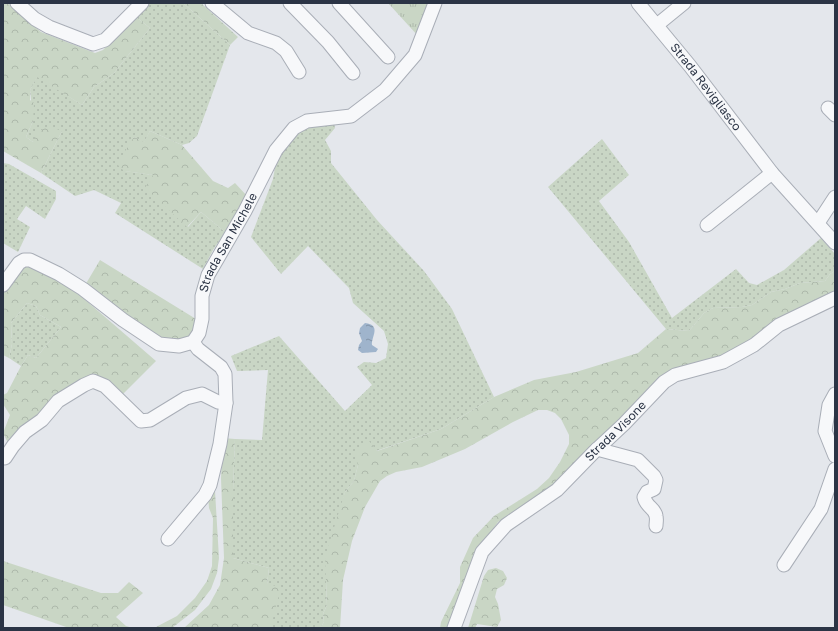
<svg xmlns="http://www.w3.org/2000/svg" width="838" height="631" viewBox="0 0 838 631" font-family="'Golos Text',sans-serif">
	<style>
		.grass { fill: url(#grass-dots) }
		.forest { fill: url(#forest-crowns) }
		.park { fill: url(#park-tufts) }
		.water { fill: url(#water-ripples) }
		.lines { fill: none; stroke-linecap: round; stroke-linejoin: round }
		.minor-casing { stroke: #a9aeb7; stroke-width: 15 }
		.minor { stroke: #f7f8fa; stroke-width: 13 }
		.labels { text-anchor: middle; stroke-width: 3; stroke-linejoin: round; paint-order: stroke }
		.street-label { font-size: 12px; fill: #2b3445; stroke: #f4f6f9 }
	</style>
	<defs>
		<pattern id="grass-dots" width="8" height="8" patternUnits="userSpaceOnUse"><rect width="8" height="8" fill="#c9d6c5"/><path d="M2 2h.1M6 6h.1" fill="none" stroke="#adb8ab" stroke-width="1.8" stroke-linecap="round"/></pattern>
		<pattern id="forest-crowns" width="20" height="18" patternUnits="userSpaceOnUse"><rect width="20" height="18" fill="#c9d6c5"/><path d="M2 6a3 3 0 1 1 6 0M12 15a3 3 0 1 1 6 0" fill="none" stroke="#adb8ab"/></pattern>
		<pattern id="park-tufts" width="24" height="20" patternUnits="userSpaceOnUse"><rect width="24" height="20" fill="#c9d6c5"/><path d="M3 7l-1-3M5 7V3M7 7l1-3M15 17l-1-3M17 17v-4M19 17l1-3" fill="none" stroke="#adb8ab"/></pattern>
		<pattern id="water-ripples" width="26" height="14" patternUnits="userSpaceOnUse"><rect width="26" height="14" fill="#9fb4cc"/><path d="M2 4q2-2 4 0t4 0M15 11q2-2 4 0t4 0" fill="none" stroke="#8293a7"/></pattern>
	</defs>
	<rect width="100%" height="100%" fill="#e4e7ec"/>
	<path class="grass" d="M150,3H183L230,45L197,136L189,143L182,145L150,131L144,143L134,137L125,171L153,175L188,227L201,212L225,232L213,250L203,269L115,213L121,203L94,190L75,196L41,173L62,131L33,142L26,137L33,121L30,90L37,76L82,105L94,87L114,73L150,28L136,17Z
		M334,122L335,128L325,140L331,151V163L377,220L424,271L452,309L494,397L441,429L376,451L358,465L354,481L345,492L326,581L327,605L323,614L324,622L320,628H274L271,626L267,584L269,568L233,558V490L235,439L262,440L268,370L237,371L231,356L279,336L345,411L372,385L357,367L364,362L376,363L386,358L388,344L384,331L353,303L349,288L308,246L281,274L251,237L273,179L276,162L292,138L306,126Z
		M602,139L629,175L599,201L629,242L672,318L736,269L749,283L757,285L784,270L821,238L835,254V271L830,274L825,281L800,283L785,289L771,292L752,305L742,307L713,308L704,313L689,331L666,329L548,187Z
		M3,163L9,164L56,191V199L45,219L26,206L17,219L30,227L18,252L3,243Z
		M27,303L36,306L40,315L61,327L36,358L28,355L21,366L9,358L12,344L11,323Z"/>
	<path class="forest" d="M3,3H8L41,32L95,53L103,50L136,17L150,28L114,73L94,87L82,105L37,77L30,90V100L34,103L33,121L26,137L33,142L37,133L48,126L62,131L41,173L3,151Z
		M183,3H201L238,37L230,45Z
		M150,131L182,145L213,181L228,188L235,183L247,196L225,232L201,212L187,227L145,188L153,175L124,171L117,164L134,137L144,142Z
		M100,260L196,319V325L190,336L179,342L163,340L84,287Z
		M33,265L61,279L156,361L122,395L93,378L9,445L3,433L10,415L3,404V395L7,393L21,366L28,355L36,358L61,327L40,315L36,306L27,303L11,323L12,344L9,358L3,355V290L23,267Z
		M835,271V292L722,359L674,371L553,489L498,522L481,547L451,628H440L441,622L460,583V567L473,538L494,516L537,489L549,478L560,462L569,444V435L561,419L555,413L547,410H538L513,422L465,449L422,467L396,472L387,476L380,481L365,507L352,541L343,580L340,628H320L324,622L323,614L327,605L325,557L345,492L354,481L358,465L353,452L369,441L377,451L441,429L494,397L534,380L576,372L638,353L666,329L689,331L704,313L713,308L742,307L752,305L771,292L785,289L800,283L825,281L830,274Z
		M223,438L235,439L233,490V558L269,568L267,584L281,587L271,626L274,628H184L209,605L220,585L224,558L221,478Z
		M214,474L219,558L217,573L211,589L195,610L172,628H149L156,627L177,616L195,598L207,581L212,566L213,518L209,508L208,496Z
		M3,561L101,593H118L129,582L143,593L116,617L126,626L133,628H69L3,605Z
		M496,568L503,571L507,578L504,585L497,589L495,597L498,604L501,620L497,627L477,624L475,628H468L484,576L488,570Z"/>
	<path class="park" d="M388,3H431L419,37Z"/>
	<path class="water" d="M365,323C382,325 371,337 372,345L378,349L376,352L362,353L358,350L359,345L362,341L359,333L360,328Z"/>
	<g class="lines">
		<defs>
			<g id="minor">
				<path d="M17,3L35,19L49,27L93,44L105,40L142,3"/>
				<path d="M212,3L248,33L276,43L286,51L299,72"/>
				<path d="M290,3L328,42L353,73"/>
				<path d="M339,3L388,57"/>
				<path id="s1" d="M638,3L690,66L772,173L835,243"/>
				<path d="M657,25L684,3"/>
				<path d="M828,108L835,115"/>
				<path d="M818,223L835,197"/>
				<path d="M707,225L772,173"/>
				<path id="s2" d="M3,285L19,263L24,260H30L59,274L83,289L123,320L159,344L179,346L193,342L199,333L202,319V296L208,275L245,211L276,150L294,128L307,121L351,116L385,90L415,55L435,3"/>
				<path d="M835,394L829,405L825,431L835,456"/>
				<path d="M597,449L638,460L654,476L656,480L654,489L647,492L644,497C646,507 655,508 656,516C657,519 656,523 656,526"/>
				<path d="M5,458L13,446L25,432L42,420L58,401L84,385L93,381L105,386L141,421L150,420L186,398L202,394L218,402L226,403"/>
				<path d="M168,539L205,495L210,485L220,444L226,403L225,374L221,367L198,349L193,342"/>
				<path d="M784,565L821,509L835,469"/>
				<path id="s3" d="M454,628L482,552L506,525L557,490L594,452L624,424L664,382L675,375L723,362L754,345L779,325L835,298"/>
			</g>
		</defs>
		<use href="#minor" class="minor-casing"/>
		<use href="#minor" class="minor"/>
	</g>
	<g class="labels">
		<g class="street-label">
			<text dy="4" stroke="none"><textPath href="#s1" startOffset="108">Strada Revigliasco</textPath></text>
			<text dy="4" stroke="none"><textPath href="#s2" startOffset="336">Strada San Michele</textPath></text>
			<text dy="4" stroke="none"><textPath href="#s3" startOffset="262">Strada Visone</textPath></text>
		</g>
	</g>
	<rect width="838" height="631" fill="none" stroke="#2b3445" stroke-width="8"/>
</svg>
